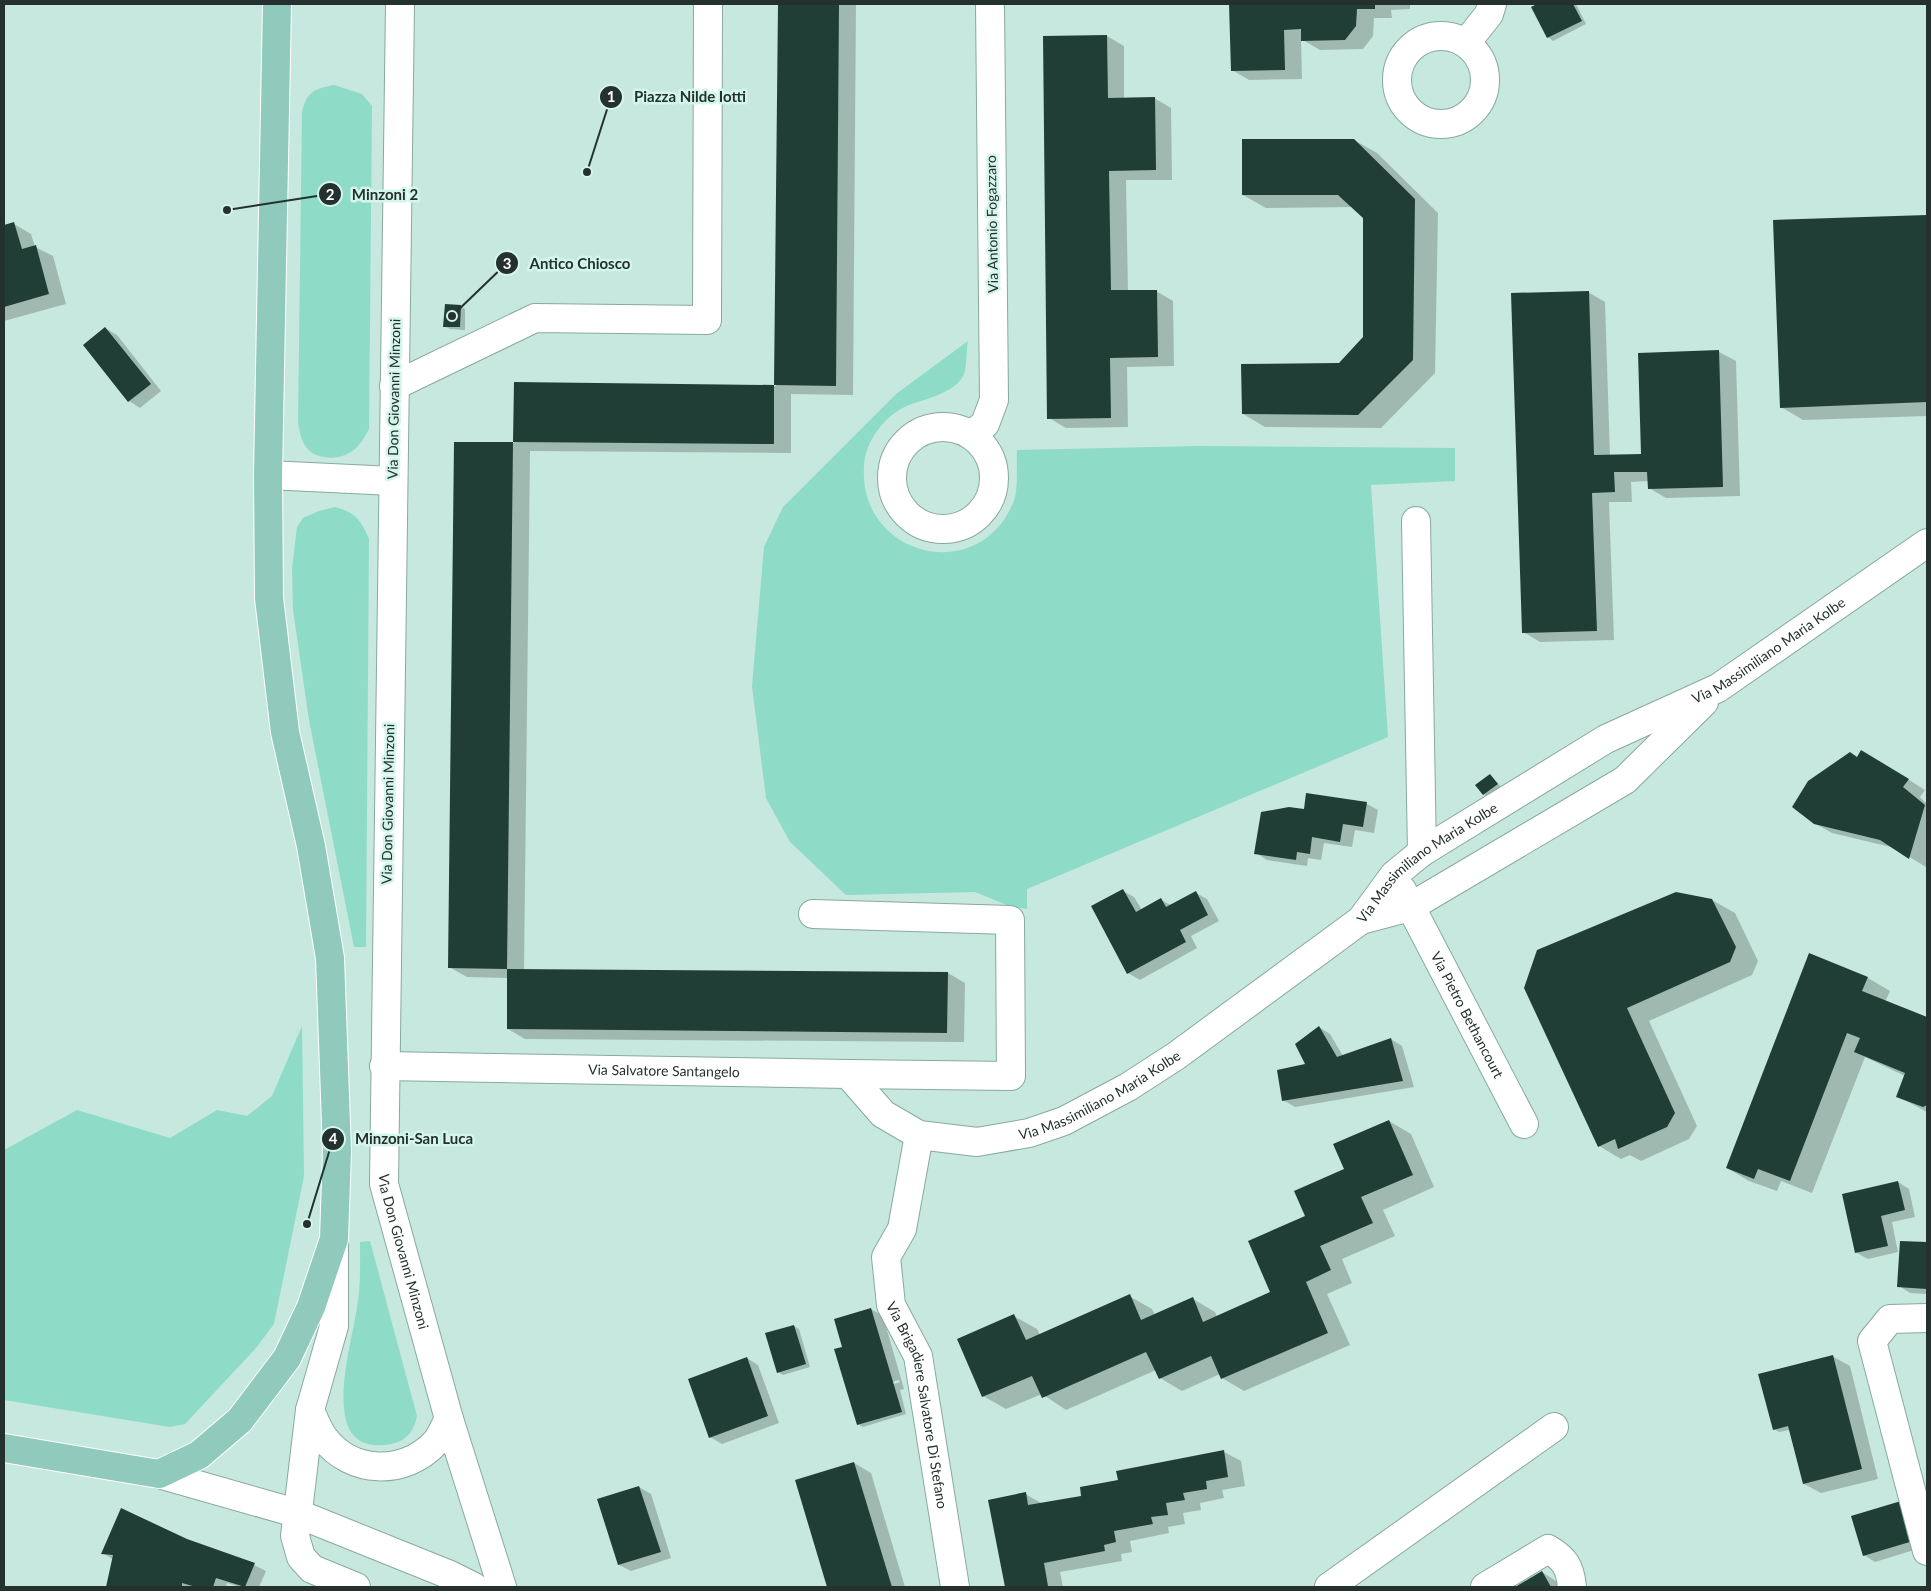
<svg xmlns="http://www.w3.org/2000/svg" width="1931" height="1591" viewBox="0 0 1931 1591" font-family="Lato,sans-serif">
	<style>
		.green { fill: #8edbc7 }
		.shadow { fill: #0003; fill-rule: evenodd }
		.building { fill: #213e36 }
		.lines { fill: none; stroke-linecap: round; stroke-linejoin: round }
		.minor-casing { stroke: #89a9a0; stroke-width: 30 }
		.major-casing { stroke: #fff; stroke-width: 30 }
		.minor { stroke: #fff; stroke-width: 28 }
		.major { stroke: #8fcabc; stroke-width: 28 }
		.labels { text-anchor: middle; stroke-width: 5; stroke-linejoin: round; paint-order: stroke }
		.street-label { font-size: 14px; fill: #24312e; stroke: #d4f5eb }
		.leader { fill: none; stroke: #24312e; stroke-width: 2 }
		.callout-dot { fill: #24312e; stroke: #d4f5eb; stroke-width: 2 }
		.mark-label { font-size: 15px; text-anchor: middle; font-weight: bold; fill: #fff }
		.callout-label { font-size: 15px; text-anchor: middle; font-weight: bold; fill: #24312e; stroke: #d4f5eb; stroke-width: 5; stroke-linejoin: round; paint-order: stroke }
	</style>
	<rect width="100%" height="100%" fill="#c7e8de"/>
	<path class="green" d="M334,85L362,94L372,106L369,429C364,438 359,448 349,453C337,461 314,459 306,447C301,440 300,432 298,424L302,113C306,92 314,89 334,85Z
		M968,341C966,351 967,365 964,374C956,393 925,399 909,405C885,414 865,442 864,466C858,556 978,587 1013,503C1019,489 1016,466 1017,450L1198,446L1455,448V481L1371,485L1388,737L1027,889V909L1009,906L975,892L846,895L790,842L766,798L752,686L764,547L783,507L896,394Z
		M335,507C356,513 360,519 369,539L366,947H354L309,720L293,610L292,568L297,527L303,518L319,511Z
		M302,1026L304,1176L274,1324L256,1348L185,1424L170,1427L4,1400V1150L77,1110L170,1138L217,1110L247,1116L272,1096Z
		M370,1241L417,1416C415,1427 409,1438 398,1442C388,1446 378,1446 368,1444C323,1433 353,1339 357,1307C361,1286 360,1264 360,1242Z"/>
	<path class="shadow" d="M779,4H856L853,395L791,394V453L530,451L524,970L948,973L965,983L964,1042L525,1039L508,1029V978L467,977L449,967L455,443H514L515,384L776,386Z
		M1230,4H1410V9L1391,10L1392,18H1374L1373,36L1363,49L1320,50L1301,39L1302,79L1249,80L1232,70Z
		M1539,4H1576L1586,24L1553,41L1548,37L1532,7Z
		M1107,36L1124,46V99L1154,98L1171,108L1172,180H1126L1128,292L1156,291L1173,301L1174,366L1127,367L1128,427L1066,428L1049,418Z
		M1354,140L1377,153L1438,213L1435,373L1381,428L1265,427L1243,414L1340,364L1364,337V218L1353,207L1266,208L1243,195Z
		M1927,216V416L1803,420L1781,407L1774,222Z
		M14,224L31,234L35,247L53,256L66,304L4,321V227Z
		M1588,292L1605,302L1610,456L1642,455L1719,352L1736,361L1740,496L1666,498L1649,488V481L1631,482L1632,502H1609L1614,640L1540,642L1523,632Z
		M460,306L465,309V330L450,329L444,326Z
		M105,328L117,335L161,391L140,408L129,401L84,345Z
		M1850,753L1858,758L1879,761L1925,790L1920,797L1927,804L1926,867L1895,848L1832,833L1814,823Z
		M1490,775L1502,788L1489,798L1484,794Z
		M1367,804L1378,810L1374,833L1355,830L1352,847L1324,843L1321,860L1308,858L1307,866L1267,860L1256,853L1305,810Z
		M1123,891L1134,897L1142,910L1161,900L1171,905L1196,893L1207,899L1219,921L1191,936L1197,948L1140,980L1128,973Z
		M1712,900L1735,913L1758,961L1752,975L1649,1021L1697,1126L1689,1139L1641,1161L1630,1155L1621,1159L1599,1146L1525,988Z
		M1868,978L1890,991L1885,1002L1927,1018V1112L1897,1096L1905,1076L1865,1057L1812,1193L1781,1181L1777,1191L1749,1181L1727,1168Z
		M1319,1027L1330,1034L1343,1056L1391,1039L1402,1046L1414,1087L1295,1107L1283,1100L1306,1065Z
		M1389,1121L1411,1134L1434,1187L1383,1210L1395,1236L1342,1259L1352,1283L1327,1294L1350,1345L1244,1391L1222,1378L1220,1374L1182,1391L1160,1378L1156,1370L1066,1410L1042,1394L1006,1409L983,1396L959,1340L1014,1316L1037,1329L1040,1335L1129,1296L1152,1309L1155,1315L1193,1299L1215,1312L1217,1317L1272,1293L1307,1217Z
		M1898,1182L1909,1189L1915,1217L1892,1222L1898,1252L1868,1259L1857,1253Z
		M1901,1242L1927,1244V1294L1910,1293L1899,1286Z
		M871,1309L883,1316L904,1389L900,1390L906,1414L863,1427L858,1424L836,1350L844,1348L836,1320ZM899,1380L900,1382L857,1395V1392Z
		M794,1326L799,1329L810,1367L783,1375L778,1372Z
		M1832,1356L1850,1366L1878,1479L1821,1493L1804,1484L1790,1430L1779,1432L1774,1429Z
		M747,1358L758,1365L779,1423L722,1444L710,1437Z
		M1224,1452L1241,1461L1245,1486L1222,1490L1224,1498L1200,1503L1201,1510L1183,1513L1185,1524L1168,1527L1169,1533L1130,1541L1132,1552L1121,1554L1122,1561L1060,1572L1063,1587H1006L990,1500L1025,1494L1043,1504L1083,1497L1119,1481Z
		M854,1463L871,1473L905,1587H829L796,1481Z
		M639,1487L651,1494L671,1558L631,1571L619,1565Z
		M1852,1517L1924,1547L1875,1562L1864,1555Z
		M186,1540L254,1565L266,1571L259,1587H240L227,1583L226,1587H108L114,1560L103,1553Z
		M1542,1572L1565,1587H1517Z"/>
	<path class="building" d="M778,4H839L836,386L774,385Z
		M1229,4H1375V9H1357L1356,26L1345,40L1301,41V29L1284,30L1285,70L1231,71Z
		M1537,4H1573L1582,21L1547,38L1531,7Z
		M1107,35L1108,98L1155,97L1156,170L1109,171L1111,290H1157L1158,357L1110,358L1111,418L1047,419L1043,36Z
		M1242,139H1354L1415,199L1413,360L1358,415L1242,414L1241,364L1339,363L1363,337V218L1338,195H1242Z
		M1927,215V402L1780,408L1773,220Z
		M14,222L22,249L36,245L49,294L4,307V225Z
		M1589,291L1594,455L1641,454L1638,353L1719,350L1723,487L1648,489L1647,472H1614L1615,492L1592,493L1597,631L1522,633L1511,293Z
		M445,304L461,305L460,327H443Z
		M105,327L151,384L128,402L83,345Z
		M514,382L774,385V444L513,442L507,969L948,972L947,1033L507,1029V969L448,968L454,442H513Z
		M1861,750L1909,779L1903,787L1925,805L1909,859L1880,840L1814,824L1792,807L1808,781L1850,752L1857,757Z
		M1490,774L1498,784L1483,795L1475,785Z
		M1306,793L1367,802L1363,827L1343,824L1340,842L1312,837L1310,854L1297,852L1296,860L1254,854L1261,812L1289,807L1304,809Z
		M1123,889L1136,912L1161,898L1166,907L1196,891L1208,915L1180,930L1186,942L1127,974L1091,906Z
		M1676,892L1712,899L1736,947L1730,962L1627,1008L1675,1113L1667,1127L1618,1149L1615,1139L1598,1147L1524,988L1537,950Z
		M1809,953L1868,977L1862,991L1927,1017V1105L1923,1107L1896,1097L1905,1073L1854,1052L1860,1038L1847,1033L1790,1181L1758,1169L1754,1179L1726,1168Z
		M1319,1026L1337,1057L1391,1038L1403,1081L1282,1101L1277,1070L1305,1064L1295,1044Z
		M1389,1120L1413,1175L1361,1197L1373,1223L1320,1246L1331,1270L1306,1282L1328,1333L1221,1379L1211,1356L1159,1379L1146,1352L1042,1398L1032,1376L982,1397L957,1339L1014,1314L1026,1340L1130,1294L1141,1320L1193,1297L1203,1322L1270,1292L1248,1241L1305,1216L1294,1191L1344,1169L1333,1144Z
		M1898,1181L1905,1210L1881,1216L1888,1246L1855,1253L1842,1194Z
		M1900,1241L1927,1242V1289L1897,1287Z
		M871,1308L902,1412L857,1425L834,1349L842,1347L834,1319Z
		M794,1325L806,1364L777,1373L765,1333Z
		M1833,1355L1862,1469L1803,1484L1788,1426L1773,1430L1758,1374Z
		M747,1357L768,1416L709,1438L688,1379Z
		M1224,1450L1228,1477L1206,1481L1207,1489L1183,1493L1185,1500L1166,1503L1168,1515L1151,1517L1153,1524L1114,1531L1116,1542L1104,1545L1105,1551L1044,1563L1048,1586L1005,1587L988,1500L1026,1492L1028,1505L1081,1496L1080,1487L1118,1480L1116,1471Z
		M854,1462L892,1587H827L795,1480Z
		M639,1486L661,1552L618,1565L597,1499Z
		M1901,1501L1913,1541L1863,1556L1851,1516Z
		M121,1508L187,1539L255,1563L245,1587L216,1578L213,1587H196L182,1583V1587H106L113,1555L101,1554Z
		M1542,1571L1551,1587H1515Z"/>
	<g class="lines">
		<defs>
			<g id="minor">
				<path id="s1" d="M400,4L384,1184L449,1419L502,1587"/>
				<circle cx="1441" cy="80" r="44"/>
				<path d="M1466,43L1489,14L1492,4"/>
				<path d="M394,386L535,318L707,320L708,4"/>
				<circle cx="943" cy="478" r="51"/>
				<path d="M971,435L985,424L994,400L990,4"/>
				<path d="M268,475L393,481"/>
				<path d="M1416,521L1422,852"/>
				<path id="s2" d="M1402,890L1524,1124"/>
				<path d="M813,914L1010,920L1011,1076L848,1074"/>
				<path d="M1361,920L1410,907L1625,780L1704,702"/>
				<path id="s3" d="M384,1066L848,1074L883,1114L919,1135L977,1142L1029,1133L1064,1121L1128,1087L1176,1056L1361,920L1394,875L1422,852L1606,739L1718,688L1927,543"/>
				<path id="s4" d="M919,1135L902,1229L886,1257L891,1305L918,1356L955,1587"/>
				<path d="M334,1246V1326L310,1410L295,1536L301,1557L312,1569L356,1587"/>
				<path d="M1927,1318L1890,1319L1872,1341L1927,1551"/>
				<path d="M310,1410C314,1419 318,1430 324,1438C351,1474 404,1476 435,1443C441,1437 444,1427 449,1419"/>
				<path d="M159,1474L296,1513L450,1575L474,1587"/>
				<path d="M1329,1587L1554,1427"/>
				<path d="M1485,1587L1548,1549C1565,1559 1570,1567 1572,1587"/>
			</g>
			<path id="major" d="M4,1448L159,1474L199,1455L240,1420L287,1358L311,1307L334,1239L337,1151L330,958L311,846L285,732L269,598L268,475L277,4"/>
		</defs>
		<use href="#minor" class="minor-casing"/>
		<use href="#major" class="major-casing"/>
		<use href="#minor" class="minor"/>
		<use href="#major" class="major"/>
	</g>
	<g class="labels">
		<g class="street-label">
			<text transform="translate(992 224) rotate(-91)" y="5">Via Antonio Fogazzaro</text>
			<text transform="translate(394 399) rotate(-89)" y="5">Via Don Giovanni Minzoni</text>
			<text dy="5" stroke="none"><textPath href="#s3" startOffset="1560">Via Massimiliano Maria Kolbe</textPath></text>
			<text transform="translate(388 804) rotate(-89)" y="5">Via Don Giovanni Minzoni</text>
			<text dy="5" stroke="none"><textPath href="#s3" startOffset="1155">Via Massimiliano Maria Kolbe</textPath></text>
			<text dy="5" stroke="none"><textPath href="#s2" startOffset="141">Via Pietro Bethancourt</textPath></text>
			<text dy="5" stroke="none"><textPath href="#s3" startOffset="280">Via Salvatore Santangelo</textPath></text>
			<text dy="5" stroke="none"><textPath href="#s3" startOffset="750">Via Massimiliano Maria Kolbe</textPath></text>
			<text dy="5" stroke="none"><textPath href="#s1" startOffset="1250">Via Don Giovanni Minzoni</textPath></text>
			<text dy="5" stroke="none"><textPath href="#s4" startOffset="281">Via Brigadiere Salvatore Di Stefano</textPath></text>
		</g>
	</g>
	<path class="leader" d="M587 172L611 97M227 210L330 194M452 316L507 263M307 1224L333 1139"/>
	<g class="callout-dot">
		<circle cx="587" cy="172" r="5"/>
		<circle cx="227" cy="210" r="5"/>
		<circle cx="452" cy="316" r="5"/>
		<circle cx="307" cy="1224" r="5"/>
		<circle cx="611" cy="97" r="12"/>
		<circle cx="330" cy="194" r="12"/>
		<circle cx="507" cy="263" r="12"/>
		<circle cx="333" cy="1139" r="12"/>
	</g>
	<g class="mark-label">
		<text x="611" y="102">1</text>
		<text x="330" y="200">2</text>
		<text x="507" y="269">3</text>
		<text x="333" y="1144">4</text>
	</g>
	<g class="callout-label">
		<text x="690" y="102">Piazza Nilde Iotti</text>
		<text x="385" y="200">Minzoni 2</text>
		<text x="580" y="269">Antico Chiosco</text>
		<text x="414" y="1144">Minzoni-San Luca</text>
	</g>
	<rect width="1931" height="1591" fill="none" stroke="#24312e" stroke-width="10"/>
</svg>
